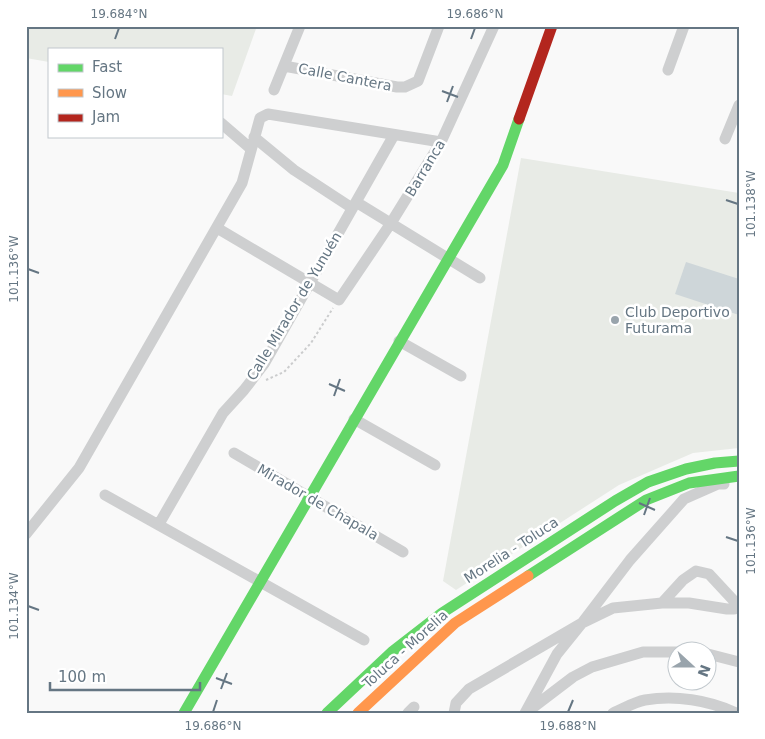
<svg xmlns="http://www.w3.org/2000/svg" width="765" height="739" viewBox="0 0 765 739" font-family="'DejaVu Sans',sans-serif">
	<style>
		.green { fill: #e8ebe6 }
		.water { fill: #ced6d9 }
		.lines { fill: none; stroke-linecap: round; stroke-linejoin: round }
		.path { stroke: #cbcccd; stroke-width: 2; stroke-dasharray: 2.5 2.5; stroke-linecap: butt }
		.street { stroke: #cecfd0; stroke-width: 11 }
		.fast { stroke: #63d668; stroke-width: 11 }
		.slow { stroke: #ff974d; stroke-width: 11 }
		.jam { stroke: #b3261e; stroke-width: 11 }
		.ticks { fill: none; stroke: #657683; stroke-width: 2 }
		.poi-dot { fill: #99a4ac; stroke: #fff; stroke-width: 2 }
		.labels { text-anchor: middle; stroke-width: 5; stroke-linejoin: round; paint-order: stroke }
		.street-label { font-size: 14px; fill: #657683; stroke: #fff }
		.poi-label { font-size: 14px; fill: #657683; stroke: #fff; text-anchor: start }
		.neatline { fill: none; stroke: #657683; stroke-width: 2 }
		.ticks-label { font-size: 12px; text-anchor: middle; fill: #657683 }
	</style>
	<rect width="100%" height="100%" fill="#f9f9f9"/>
	<path class="green" d="M26,26H257L232,96L221,94V49H49V62L26,58Z
		M521,158L739,193V448L693,453L619,485L456,590L443,581Z"/>
	<path class="water" d="M686,262L739,279V315L675,294Z"/>
	<g class="lines">
		<path class="path" d="M266,380L284,372L311,343L333,308"/>
		<path class="street" d="M284,66L397,87H405L418,81L439,26
			M668,70L684,26
			M274,90L300,26
			M221,123L250,148
			M254,137L294,170L352,208
			M725,139L739,105
			M356,202L480,278
			M217,228L339,300L391,223L441,142L494,26
			M399,341L461,376
			M354,419L435,465
			M234,453L403,552
			M105,495L364,640
			M159,524L223,413L244,390L264,364L394,135
			M26,534L79,468L242,183L260,118L268,114L441,142
			M708,654L739,662
			M527,712L573,677L592,667L643,652H697
			M408,713L414,707
			M454,713L456,703L469,689L582,623L613,608L662,603H689L727,609H734L735,602L709,574L696,571L683,580L662,603
			M525,713L557,654L582,623L630,560L684,499L718,484H724
			M613,713C623,709 634,702 645,700C675,695 709,700 736,713"/>
		<path class="fast" d="M528,576L646,500L689,483L739,476
			M184,713L503,165L519,119
			M327,713L393,651L442,613L615,501L648,482L686,469L715,463L739,461"/>
		<path class="slow" d="M358,713L455,623L528,576"/>
		<path class="jam" d="M519,119L552,26"/>
	</g>
	<path class="ticks" d="M115,39L119,28M471,39L475,28M442,91L458,97M447,102L453,86M726,200L738,204M28,269L39,273M329,384L345,391M334,396L340,379M639,503L655,510M644,515L650,498M726,537L738,541M28,606L39,610M216,678L232,684M221,689L227,673M213,712L217,700M568,712L573,700"/>
	<circle class="poi-dot" cx="615" cy="320" r="5"/>
	<g class="labels">
		<g class="street-label">
			<text transform="translate(345 77) rotate(11)" y="5">Calle Cantera</text>
			<text transform="translate(425 168) rotate(-59)" y="5">Barranca</text>
			<text transform="translate(294 306) rotate(-59)" y="5">Calle Mirador de Yunuén</text>
			<text transform="translate(318 502) rotate(30)" y="5">Mirador de Chapala</text>
			<text transform="translate(511 550) rotate(-33)" y="5">Morelia - Toluca</text>
			<text transform="translate(405 649) rotate(-42)" y="5">Toluca - Morelia</text>
		</g>
		<g class="poi-label">
			<text x="625" y="317">Club Deportivo<tspan x="625" dy="16">Futurama</tspan></text>
		</g>
	</g>
	<rect width="765" height="739" fill="none" stroke="#ffffff" stroke-width="55"/>
	<rect x="48" y="48" width="175" height="90" fill="#ffffff" stroke="#c1c8cd"/>
	<rect x="58" y="64" width="25" height="8" fill="#63d668" stroke="#c1c8cd"/>
	<text x="92" y="72" font-size="15" fill="#657683">Fast</text>
	<rect x="58" y="89" width="25" height="8" fill="#ff974d" stroke="#c1c8cd"/>
	<text x="92" y="98" font-size="15" fill="#657683">Slow</text>
	<rect x="58" y="114" width="25" height="8" fill="#b3261e" stroke="#c1c8cd"/>
	<text x="92" y="122" font-size="15" fill="#657683">Jam</text>
	<g transform="translate(692 666) rotate(111)"><circle r="24" fill="#ffffff" stroke="#c1c8cd"/>
	<path d="M0-4L9 19L0 12L-9 19Z" fill="#99a4ac"/>
	<text y="-8" font-size="14" font-weight="bold" text-anchor="middle" fill="#657683">N</text>
	</g>
	<path d="M50 682v8h150v-8" fill="none" stroke="#657683" stroke-width="2.5"/>
	<text x="58" y="682" font-size="15" fill="#657683" stroke="#ffffff" stroke-width="4" paint-order="stroke">100 m</text>
	<rect x="28" y="28" width="710" height="684" class="neatline"/>
	<g class="ticks-label">
		<text x="119" y="18">19.684°N</text>
		<text x="475" y="18">19.686°N</text>
		<text transform="translate(751 204) rotate(-90)" y="4">101.138°W</text>
		<text transform="translate(14 269) rotate(-90)" y="4">101.136°W</text>
		<text transform="translate(751 541) rotate(-90)" y="4">101.136°W</text>
		<text transform="translate(14 606) rotate(-90)" y="4">101.134°W</text>
		<text x="213" y="730">19.686°N</text>
		<text x="568" y="730">19.688°N</text>
	</g>
</svg>
